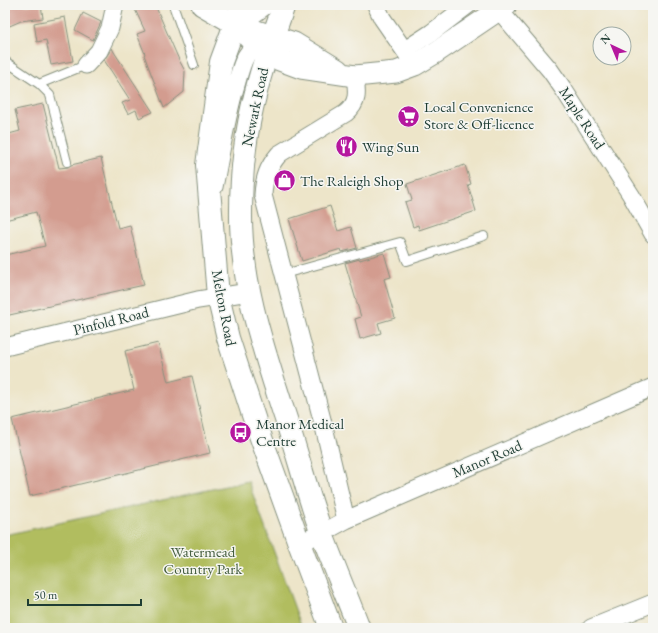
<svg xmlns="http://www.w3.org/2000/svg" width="658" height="633" viewBox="0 0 658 633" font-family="'EB Garamond',serif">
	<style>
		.green { fill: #b1bd5f; stroke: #687d4a }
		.building { fill: #d39c8f }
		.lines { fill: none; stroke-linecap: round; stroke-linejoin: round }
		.service-casing { stroke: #86917e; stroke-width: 10 }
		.minor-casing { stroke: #86917e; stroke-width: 19 }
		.tertiary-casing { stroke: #86917e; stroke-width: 23 }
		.trunk-casing { stroke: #86917e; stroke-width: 24 }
		.service { stroke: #fff; stroke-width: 8 }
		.minor { stroke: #fff; stroke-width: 17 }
		.tertiary { stroke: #fff; stroke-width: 21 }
		.trunk { stroke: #fff; stroke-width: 22 }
		.labels { text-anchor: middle; stroke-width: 3; stroke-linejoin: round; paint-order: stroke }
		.street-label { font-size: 15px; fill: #1f3d34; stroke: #f6f6f2 }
		.poi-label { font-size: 15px; fill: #1f3d34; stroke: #f6f6f2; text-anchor: start }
		.park-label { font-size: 15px; fill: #445d3f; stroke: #f6f6f2 }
	</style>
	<rect width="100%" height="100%" fill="#f6f6f2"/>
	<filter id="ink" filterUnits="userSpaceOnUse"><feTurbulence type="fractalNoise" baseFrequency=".025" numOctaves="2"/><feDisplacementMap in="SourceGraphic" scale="8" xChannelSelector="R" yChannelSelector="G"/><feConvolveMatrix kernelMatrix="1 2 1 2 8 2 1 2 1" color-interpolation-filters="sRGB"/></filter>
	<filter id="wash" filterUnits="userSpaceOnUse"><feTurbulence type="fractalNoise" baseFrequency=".012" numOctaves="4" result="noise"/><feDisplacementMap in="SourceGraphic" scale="16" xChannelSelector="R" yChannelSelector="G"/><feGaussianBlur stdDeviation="0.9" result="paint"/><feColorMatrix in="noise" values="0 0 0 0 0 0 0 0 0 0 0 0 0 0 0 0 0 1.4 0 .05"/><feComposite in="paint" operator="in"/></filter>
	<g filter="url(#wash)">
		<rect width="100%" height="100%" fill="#ede5c9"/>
		<path class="green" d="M248,481L302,628H5V535Z"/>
		<g id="blocks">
			<path class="building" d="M5,5H41L43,18L21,21L5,28Z
				M133,5H155L179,60L185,71L184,92L164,108L144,55L145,54L137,34L145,31Z
				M83,13L101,22L93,40L75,30Z
				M65,17L73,61L51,65L46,40L37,42L34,23Z
				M112,48L114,52L153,112L139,118L136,110L128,114L122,103L130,100L104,60Z
				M43,104L59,168L68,167L71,165L101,158L118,228L130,225L144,285L5,316V255L45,246L36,212L5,220V135L20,131L15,110Z
				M465,165L471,184L468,185L476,211L419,230L418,225L413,227L405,202L412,200L407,184Z
				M330,206L338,231L351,227L357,248L342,252L341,249L302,261L289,219Z
				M384,253L391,277L384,279L395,318L378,323L381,333L360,339L355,319L361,317L345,263L360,259V260Z
				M158,343L168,382L192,376L210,453L30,496L12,419L134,390L125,351Z"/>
		</g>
	</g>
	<g filter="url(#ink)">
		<use href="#blocks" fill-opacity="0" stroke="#86917e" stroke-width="1"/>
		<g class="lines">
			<defs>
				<path id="service" d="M173,5L194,65
					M5,61L39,84L86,65
					M39,84L50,95L67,162
					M284,274L400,242L407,261L484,236"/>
				<path id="minor" d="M376,5L382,18L411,60
					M499,10L550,70L564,90L631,195L653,234
					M405,50L431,33L468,5
					M86,65L99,51L110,28L115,5
					M214,187C221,153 226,118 236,85C239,75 241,65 246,56C251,48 258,41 266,38
					M5,347L198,300L249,292
					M346,520L324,427L263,195C264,178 268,167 279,154L346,113C359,102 357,92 355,76
					M299,543L322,533L346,520L653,387
					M591,628L653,603"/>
				<path id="tertiary" d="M202,5L235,24L294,43L338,70
					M235,24L266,55L301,68L355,76L396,72L415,65L435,53L506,5
					M235,24L247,17L263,5"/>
				<path id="trunk" d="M242,5L221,62L207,165L218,296L228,338L255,421L299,543L331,628
					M284,5C274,34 263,62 256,92C246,130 241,171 241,211C240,280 262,345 283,410C297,451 307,493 322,534C334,566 347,597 359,628"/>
			</defs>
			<use href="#service" class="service-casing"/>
			<use href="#minor" class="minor-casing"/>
			<use href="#tertiary" class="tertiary-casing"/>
			<use href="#trunk" class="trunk-casing"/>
			<use href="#service" class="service"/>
			<use href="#minor" class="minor"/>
			<use href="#tertiary" class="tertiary"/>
			<use href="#trunk" class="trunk"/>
		</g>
	</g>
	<defs>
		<symbol id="supermarket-disc" viewBox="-11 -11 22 22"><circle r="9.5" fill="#b5179e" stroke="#f6f6f2"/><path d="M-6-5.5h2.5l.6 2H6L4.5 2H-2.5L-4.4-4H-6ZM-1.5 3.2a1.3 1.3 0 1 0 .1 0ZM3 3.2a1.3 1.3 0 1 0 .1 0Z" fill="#fff"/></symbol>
		<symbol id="restaurant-disc" viewBox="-11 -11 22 22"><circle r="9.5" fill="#b5179e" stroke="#f6f6f2"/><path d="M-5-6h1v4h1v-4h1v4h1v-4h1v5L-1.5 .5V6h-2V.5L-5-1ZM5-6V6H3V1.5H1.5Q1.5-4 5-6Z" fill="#fff"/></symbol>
		<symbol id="shop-disc" viewBox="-11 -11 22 22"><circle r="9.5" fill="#b5179e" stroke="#f6f6f2"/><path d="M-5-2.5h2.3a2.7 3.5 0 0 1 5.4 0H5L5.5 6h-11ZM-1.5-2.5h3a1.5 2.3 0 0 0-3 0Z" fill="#fff"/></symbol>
		<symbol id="bus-disc" viewBox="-11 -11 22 22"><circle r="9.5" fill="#b5179e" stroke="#f6f6f2"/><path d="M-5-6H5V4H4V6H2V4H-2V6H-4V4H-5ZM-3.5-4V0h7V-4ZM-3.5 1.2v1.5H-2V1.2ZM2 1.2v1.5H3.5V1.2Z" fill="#fff"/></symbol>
	</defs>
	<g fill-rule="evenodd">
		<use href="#supermarket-disc" x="396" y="104" width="25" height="25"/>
		<use href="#restaurant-disc" x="334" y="134" width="25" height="25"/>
		<use href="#shop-disc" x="272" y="168" width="25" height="25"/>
		<use href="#bus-disc" x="228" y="420" width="25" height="25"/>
	</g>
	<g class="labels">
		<g class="street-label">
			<text transform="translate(255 107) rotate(-78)" y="5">Newark Road</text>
			<text transform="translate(582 118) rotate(57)" y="5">Maple Road</text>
			<text transform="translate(224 308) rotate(79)" y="5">Melton Road</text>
			<text transform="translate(111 321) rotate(-14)" y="5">Pinfold Road</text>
			<text transform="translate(487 459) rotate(-23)" y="5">Manor Road</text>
		</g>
		<g class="poi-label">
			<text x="424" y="112">Local Convenience<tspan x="424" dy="17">Store &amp; Off-licence</tspan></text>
			<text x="362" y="152">Wing Sun</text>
			<text x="300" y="186">The Raleigh Shop</text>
			<text x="256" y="429">Manor Medical<tspan x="256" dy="17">Centre</tspan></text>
		</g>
		<g class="park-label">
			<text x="203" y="557">Watermead<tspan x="203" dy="17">Country Park</tspan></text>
		</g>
	</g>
	<rect width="658" height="633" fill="none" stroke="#f6f6f2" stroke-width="20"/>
	<g transform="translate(612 46) rotate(316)"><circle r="19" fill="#f6f6f2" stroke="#a0aca6"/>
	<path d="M0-3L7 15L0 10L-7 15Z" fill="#b5179e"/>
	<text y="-6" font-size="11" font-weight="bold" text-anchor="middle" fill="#1f3d34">N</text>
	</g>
	<path d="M28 599v6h113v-6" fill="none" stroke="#1f3d34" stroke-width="2"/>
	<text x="34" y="599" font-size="12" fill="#1f3d34" stroke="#f6f6f2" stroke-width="3" paint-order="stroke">50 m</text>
</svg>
